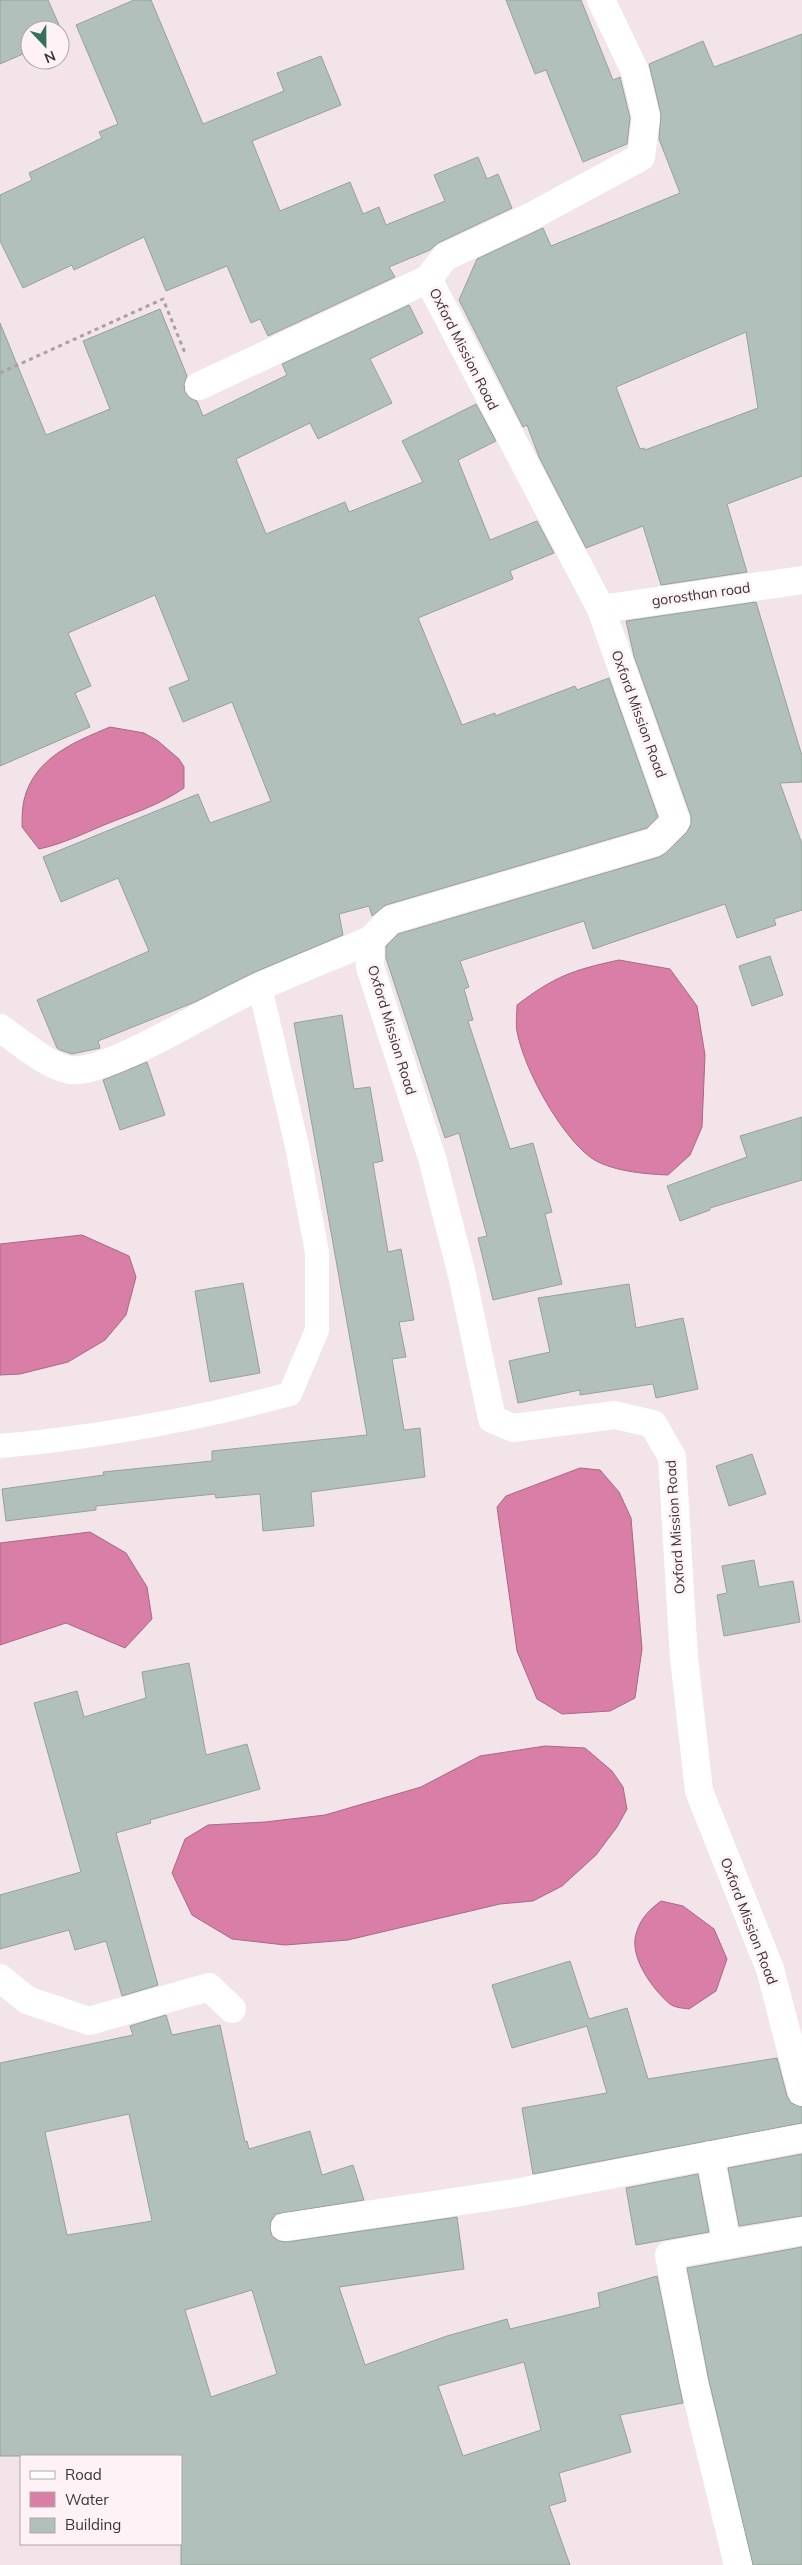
<svg xmlns="http://www.w3.org/2000/svg" width="802" height="2565" viewBox="0 0 802 2565" font-family="Mulish,sans-serif">
	<style>
		.water { fill: #d87ea7; stroke: #a96885 }
		.building { fill: #b1c0ba; stroke: #94a29c; fill-rule: evenodd }
		.lines { fill: none; stroke-linecap: round; stroke-linejoin: round }
		.path { stroke: #aba0a4; stroke-width: 3; stroke-dasharray: 4 4; stroke-linecap: butt }
		.service { stroke: #fff; stroke-width: 24 }
		.minor { stroke: #fff; stroke-width: 28 }
		.labels { text-anchor: middle; stroke-width: 5; stroke-linejoin: round; paint-order: stroke }
		.street-label { font-size: 14px; fill: #3a3436; stroke: #fff2f7 }
	</style>
	<rect width="100%" height="100%" fill="#f3e4ea"/>
	<path class="water" d="M110,727L144,733L158,741L179,759L184,767V788C160,805 131,814 104,825C83,834 62,844 39,849L22,827C22,818 22,809 24,800C34,758 74,742 110,727Z
		M619,960L670,969L697,1006L705,1055L702,1127L690,1155L668,1175C644,1174 609,1171 590,1157C560,1134 526,1072 518,1036C515,1026 517,1015 517,1005C555,976 573,970 619,960Z
		M82,1235L129,1256L136,1277L126,1315L105,1340L68,1362L20,1374L0,1375V1244Z
		M580,1468L600,1470L619,1492L631,1518L642,1649L635,1698L610,1711L562,1714L537,1699L517,1651L497,1507L506,1496Z
		M90,1532L126,1553L147,1587L152,1619L125,1648L66,1623L0,1645V1543Z
		M545,1746L585,1748L612,1771L623,1787L627,1809L617,1827L596,1855L562,1886L533,1901L500,1904L348,1940L285,1945L232,1939L192,1915L172,1873L185,1839L208,1825L265,1822L325,1815L421,1787L480,1756Z
		M661,1901L683,1906L714,1929L727,1959L716,1991L689,2009C683,2008 675,2008 670,2004C653,1990 627,1955 637,1931C641,1918 650,1909 661,1901Z"/>
	<path class="building" d="M0,0H48L64,36L60,38V30H30V51L0,64Z
		M134,0H151L203,124L284,91L277,73L321,56L341,105L252,141L280,211L350,182L363,214L379,207L386,225L445,201L434,175L478,157L487,179L498,174L512,208L438,243L430,250L389,267L395,277L268,336L260,319L251,323L227,266L166,291L144,237L74,270L72,265L23,288L0,241V195L32,180L29,173L102,138L99,132L118,124L76,25Z
		M506,0H581L613,80L620,77L630,118L627,144L583,162L546,70L535,74Z
		M802,34V476L727,504L747,572L661,585L643,526L586,548L539,457L527,425L523,427L459,300L477,259L543,228L551,246L680,193L659,139L661,114L649,64L703,41L714,67ZM746,332L758,408L645,450L644,448L640,449L616,387Z
		M409,305L423,333L370,359L392,403L318,439L310,423L236,459L266,534L345,502L349,512L423,482L402,441L476,404L496,441L458,460L490,540L537,521L554,553L510,571L513,579L418,618L462,725L495,713V716L575,686L577,690L609,678L658,817L647,828L386,905L372,916L369,906L339,914L343,935L255,972L195,1002L98,1041L100,1048L72,1054L60,1050L57,1048L37,1000L149,951L118,878L61,902L43,857L198,794L210,823L271,801L232,702L183,722L169,688L189,680L155,595L68,633L91,686L75,693L90,727L0,766V323L46,435L110,409L83,341L160,309L187,376L184,384L185,392L190,398L197,401L203,416L287,375L282,364Z
		M756,602L802,756V782L780,783L802,844V910L774,919L776,925L737,938L725,904L593,949L584,921L460,961L469,987L464,989L473,1020L468,1021L510,1149L533,1143L552,1212L545,1214L562,1284L493,1300L478,1238L487,1236L459,1133L445,1138L386,958V946L398,934L659,857L666,853L687,832L691,824V816L634,656L626,621Z
		M770,956L783,995L752,1006L739,966Z
		M342,1015L354,1089L370,1087L383,1161L373,1163L388,1252L401,1249L414,1320L399,1322L406,1357L392,1359L404,1430L420,1428L425,1477L311,1492L314,1526L263,1531L260,1494L216,1498L215,1494L96,1506V1510L6,1521L2,1489L104,1475L103,1472L212,1461V1451L367,1435L294,1023Z
		M147,1062L165,1115L120,1130L103,1080Z
		M802,1117V1180L710,1208V1210L680,1221L667,1186L747,1157L740,1136Z
		M243,1283L260,1373L210,1382L195,1291Z
		M629,1284L636,1328L683,1318L698,1389L656,1398L653,1384L580,1395V1390L518,1403L509,1361L550,1352L538,1298Z
		M752,1454L766,1494L729,1506L716,1466Z
		M754,1560L759,1587L793,1581L800,1622L724,1636L717,1595L727,1593L722,1566Z
		M189,1663L206,1755L247,1744L260,1789L150,1820L151,1823L116,1833L158,1985L122,1996L106,1941L75,1950L69,1930L0,1949V1895L81,1872L34,1703L77,1691L84,1717L146,1698L142,1672Z
		M570,1961L589,2019L627,2008L648,2079L777,2058L787,2096L791,2103L802,2107V2123L533,2174L522,2108L607,2093L587,2026L512,2048L492,1985Z
		M166,2015L172,2035L220,2025L245,2142L247,2141L249,2149L310,2131L322,2175L353,2165L364,2200L276,2214L271,2221L270,2229L272,2236L279,2241L287,2242L457,2217L464,2269L339,2287L365,2365L447,2336L507,2319L510,2329L600,2307L598,2293L657,2276L683,2403L620,2415L631,2452L559,2473L566,2501L549,2506L570,2565H181V2456H0V2063L133,2035L130,2026ZM129,2114L152,2221L67,2235L45,2132ZM252,2290L277,2374L211,2397L185,2310ZM524,2362L541,2430L463,2456L438,2386Z
		M802,2154V2216L739,2226L728,2168Z
		M698,2174L709,2232L636,2245L626,2188Z
		M802,2247V2565H753L709,2381L687,2268Z"/>
	<g class="lines">
		<path class="path" d="M0,373L163,299L185,353"/>
		<path class="service" d="M0,1446C99,1437 194,1420 290,1394L317,1330V1252L297,1146L260,987"/>
		<path class="minor" d="M601,0L635,71L646,117L641,157L530,217L445,257L428,279L601,609L676,821L655,842L390,920L371,940L370,967L432,1158L462,1275L492,1419L513,1428L615,1415L653,1424L672,1457L684,1658L699,1791L770,1969L802,2092
			M199,386L428,279
			M601,609L802,580
			M0,1028C19,1041 48,1067 71,1070C106,1075 209,1009 246,993C287,974 330,957 371,940
			M0,1978L27,2000L89,2021L209,1987L232,2009
			M710,2155L727,2245
			M285,2227L515,2193L802,2138
			M738,2565L694,2384L669,2255L802,2231"/>
	</g>
	<g class="labels">
		<g class="street-label">
			<text transform="translate(464 349) rotate(63)" y="5">Oxford Mission Road</text>
			<text transform="translate(701 594) rotate(-8)" y="5">gorosthan road</text>
			<text transform="translate(639 714) rotate(70)" y="5">Oxford Mission Road</text>
			<text transform="translate(392 1030) rotate(73)" y="5">Oxford Mission Road</text>
			<text transform="translate(675 1527) rotate(-94)" y="5">Oxford Mission Road</text>
			<text transform="translate(749 1921) rotate(69)" y="5">Oxford Mission Road</text>
		</g>
	</g>
	<rect x="20" y="2455" width="162" height="90" fill="#fff2f7" stroke="#b0a6aa"/>
	<rect x="30" y="2471" width="25" height="8" fill="#ffffff" stroke="#b0a6aa"/>
	<text x="65" y="2480" font-size="15" fill="#3a3436">Road</text>
	<rect x="30" y="2492" width="25" height="15" fill="#d87ea7" stroke="#b0a6aa"/>
	<text x="65" y="2505" font-size="15" fill="#3a3436">Water</text>
	<rect x="30" y="2518" width="25" height="15" fill="#b1c0ba" stroke="#b0a6aa"/>
	<text x="65" y="2530" font-size="15" fill="#3a3436">Building</text>
	<g transform="translate(45 45) rotate(158)"><circle r="24" fill="#fff2f7" stroke="#b0a6aa"/>
	<path d="M0-4L9 19L0 12L-9 19Z" fill="#34705c"/>
	<text y="-8" font-size="14" font-weight="bold" text-anchor="middle" fill="#3a3436">N</text>
	</g>
</svg>
